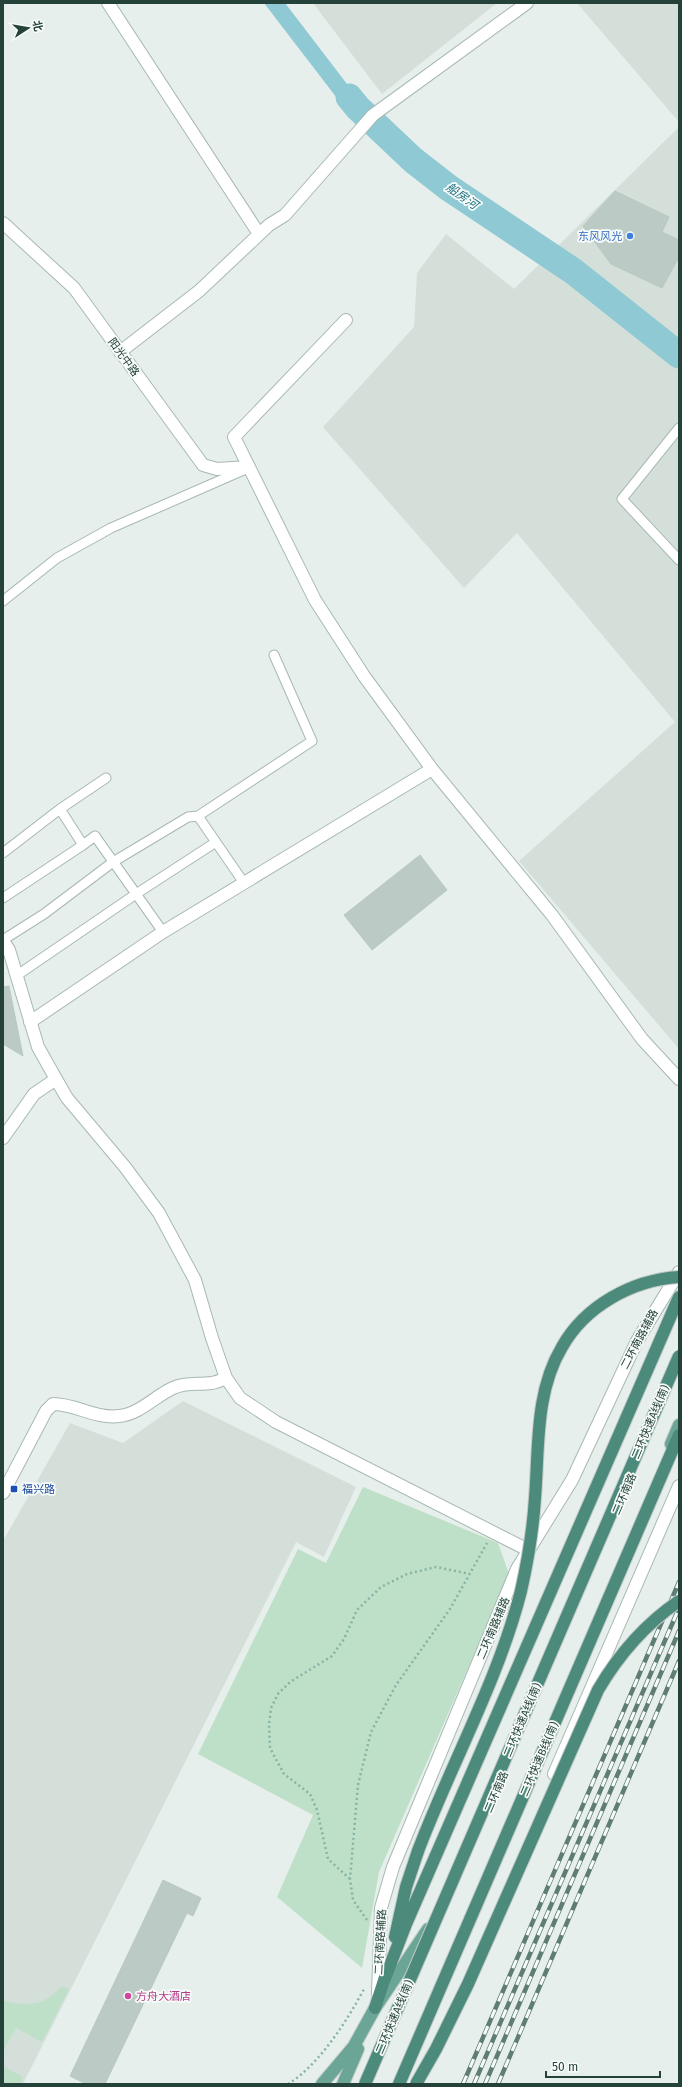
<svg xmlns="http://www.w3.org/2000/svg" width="682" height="2087" viewBox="0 0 682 2087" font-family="'Fira Sans','Noto Sans SC',sans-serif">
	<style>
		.built { fill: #d4dfda }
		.green { fill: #bfe0c8 }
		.water { fill: #8ec9d4 }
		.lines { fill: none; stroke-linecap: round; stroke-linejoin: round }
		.river { stroke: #8ec9d4; stroke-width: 27 }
		.building { fill: #bbcac4; stroke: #b8c9c2 }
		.service-casing { stroke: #a8b8b2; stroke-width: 11 }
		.minor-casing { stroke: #a8b8b2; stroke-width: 14 }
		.primary-casing { stroke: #c2cac8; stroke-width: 14 }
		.trunk-casing { stroke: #c2cac8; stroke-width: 14 }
		.path { stroke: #86b3a5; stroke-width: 2.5; stroke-dasharray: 2 3; stroke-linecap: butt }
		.service { stroke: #fff; stroke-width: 9 }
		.minor { stroke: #fff; stroke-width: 12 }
		.primary { stroke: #6aa596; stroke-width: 12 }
		.trunk { stroke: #4c8a7c; stroke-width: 12 }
		.rail-casing { stroke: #5f7d75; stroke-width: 4.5 }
		.rail { stroke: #f7fbf9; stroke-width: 3; stroke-dasharray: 9; stroke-linecap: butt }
		.trunk-bridge-casing { stroke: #c2cac8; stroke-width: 14; stroke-linecap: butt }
		.trunk-bridge { stroke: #4c8a7c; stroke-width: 12 }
		.shop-dot { fill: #3f7fe0; stroke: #f7fbf9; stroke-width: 1.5 }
		.transit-dot { fill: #1a4fb4; stroke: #f7fbf9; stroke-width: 1.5 }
		.hotel-dot { fill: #d1479c; stroke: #f7fbf9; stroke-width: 1.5 }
		.labels { text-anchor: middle; stroke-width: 3.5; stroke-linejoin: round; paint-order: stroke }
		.shop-label { font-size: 11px; fill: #366cbe; stroke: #f7fbf9; text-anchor: end }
		.street-label { font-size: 11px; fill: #24423a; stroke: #f7fbf9 }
		.transit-label { font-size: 11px; fill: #164399; stroke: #f7fbf9; text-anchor: start }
		.hotel-label { font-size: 11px; fill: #b23c85; stroke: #f7fbf9; text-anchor: start }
		.water-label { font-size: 12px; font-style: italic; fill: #1c6f80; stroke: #f7fbf9 }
	</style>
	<rect width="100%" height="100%" fill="#e6efeb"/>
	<path class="built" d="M313,3H497L382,94Z
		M577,3H679V122Z
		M679,127V1049L519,861L675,722L517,533L464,588L323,427L414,327L417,273L446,234L514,289Z
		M183,1401L356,1487L324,1557L296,1542L23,2084H3V1541L70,1423L123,1443Z"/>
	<path class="green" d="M363,1487L498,1543L509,1574L379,1872L362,1968L277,1897L313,1815L198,1754L298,1549L326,1563Z
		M62,1986L69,1989L42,2042L16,2028L3,2051V2001C31,2006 42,2007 62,1986Z
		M3,2066L23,2077L20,2084H3Z"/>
	<path class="water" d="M264,3H285L373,118L363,132Z"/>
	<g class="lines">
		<path class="river" d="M349,97L358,108L413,160L449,188L573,271L679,355"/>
	</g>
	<path class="building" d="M615,191L669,217L662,232L679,240V257L662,288L611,264L583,226Z
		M420,855L447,890L372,950L344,915Z
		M9,986L23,1056L3,1044V987Z
		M163,1880L201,1898L193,1916L187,1913L105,2084H86L70,2076Z"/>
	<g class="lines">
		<defs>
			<path id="service" d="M679,428L622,499L679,560
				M3,601L57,558L111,528L246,469
				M60,809L83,845L95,836L163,932
				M198,816L244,883
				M3,853L60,809L106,778
				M3,898L83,845
				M3,940L44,914L113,862L188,817L198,816L312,741L274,655
				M16,976L136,894L216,842"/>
			<path id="minor" d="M108,3L259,234
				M3,223L74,288L203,465L217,469L249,467
				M346,320L234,437L315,600L364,676L432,769L552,915L642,1039L679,1079
				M120,352L199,291L269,225L285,215L373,115L527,3
				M3,941L9,950L38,1047L56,1079L67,1098L125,1167L159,1213L195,1280L212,1338L226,1378L240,1398L276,1422L528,1550
				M30,1022L163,932L432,769
				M3,1138L34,1094L56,1079
				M3,1493L46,1411L53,1404C76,1404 95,1419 119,1416C140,1414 155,1396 173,1388C186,1382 198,1385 212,1383C217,1382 222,1380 226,1378
				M554,1774L679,1486
				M378,1993L381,1908L393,1867L517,1569L572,1480L637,1341L679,1272"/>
			<path id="primary" d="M671,1444L679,1425
				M322,2084L354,2046L375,2008L428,1929
				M343,2084L358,2049"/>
			<path id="trunk" d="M395,1937L406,1887L418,1851
				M384,1981L406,1924L679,1297
				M375,2008L386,1974
				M399,2084L679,1435"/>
		</defs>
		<use href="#service" class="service-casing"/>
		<use href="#minor" class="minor-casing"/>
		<use href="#primary" class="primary-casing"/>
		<use href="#trunk" class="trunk-casing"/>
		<path class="path" d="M350,1879L328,1859L317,1810L310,1794L284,1774L270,1748L269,1725L271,1708L278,1694L290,1682L332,1656L344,1639L357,1610L381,1587L407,1574L436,1567L470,1574
			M367,1920L353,1900L350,1879L358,1785L371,1732L396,1685L450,1609L487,1543
			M288,2084C319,2065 347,2021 364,1989"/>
		<use href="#service" class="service"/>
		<use href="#minor" class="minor"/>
		<use href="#primary" class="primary"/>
		<use href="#trunk" class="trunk"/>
		<defs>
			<path id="rail" d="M463,2084L679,1582
				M474,2084L679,1608
				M485,2084L679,1631
				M498,2084L679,1661"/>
		</defs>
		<use href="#rail" class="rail-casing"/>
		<use href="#rail" class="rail"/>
		<defs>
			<path id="trunk-bridge" d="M418,1851C451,1764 498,1681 521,1591C528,1560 533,1529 535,1498C539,1447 535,1392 562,1347C585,1306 632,1280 679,1277
				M365,2084L679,1356
				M416,2084L436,2049L468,1984L598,1690C619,1654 644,1625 679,1601"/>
		</defs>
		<use href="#trunk-bridge" class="trunk-bridge-casing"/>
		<use href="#trunk-bridge" class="trunk-bridge"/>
	</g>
	<circle class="shop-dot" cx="630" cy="236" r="4"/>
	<rect class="transit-dot" x="10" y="1485" width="8" height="8" rx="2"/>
	<circle class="hotel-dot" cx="128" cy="1996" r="4"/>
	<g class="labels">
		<g class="shop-label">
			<text x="622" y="240">东风风光</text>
		</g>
		<g class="street-label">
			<text transform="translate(124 357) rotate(54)" y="4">阳光中路</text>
			<text transform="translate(639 1339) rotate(-62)" y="4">二环南路辅路</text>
			<text transform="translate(650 1422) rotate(-67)" y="4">二环快速A线(南)</text>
			<text transform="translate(624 1494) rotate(-67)" y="4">二环南路</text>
			<text transform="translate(493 1628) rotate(-67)" y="4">二环南路辅路</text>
			<text transform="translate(522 1720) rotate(-67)" y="4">二环快速A线(南)</text>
			<text transform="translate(539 1759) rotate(-67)" y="4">二环快速B线(南)</text>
			<text transform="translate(496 1792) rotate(-67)" y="4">二环南路</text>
			<text transform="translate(380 1942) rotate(-87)" y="4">二环南路辅路</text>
			<text transform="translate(394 2017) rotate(-67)" y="4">二环快速A线(南)</text>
		</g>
		<g class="transit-label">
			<text x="22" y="1493">福兴路</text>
		</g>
		<g class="hotel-label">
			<text x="136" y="2000">方舟大酒店</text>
		</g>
		<g class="water-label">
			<text transform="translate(462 196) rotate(35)" y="4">船房河</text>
		</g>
	</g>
	<rect width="682" height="2087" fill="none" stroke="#24423a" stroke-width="8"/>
	<g transform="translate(28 28) rotate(78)" stroke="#f7fbf9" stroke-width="3" paint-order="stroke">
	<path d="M0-3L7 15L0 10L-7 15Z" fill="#24423a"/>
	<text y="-6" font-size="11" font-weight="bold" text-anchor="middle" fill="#24423a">北</text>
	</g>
	<path d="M546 2071v6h114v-6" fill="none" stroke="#24423a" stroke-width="2"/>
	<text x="552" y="2071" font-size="12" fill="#24423a" stroke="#f7fbf9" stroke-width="3" paint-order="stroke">50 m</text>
</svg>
